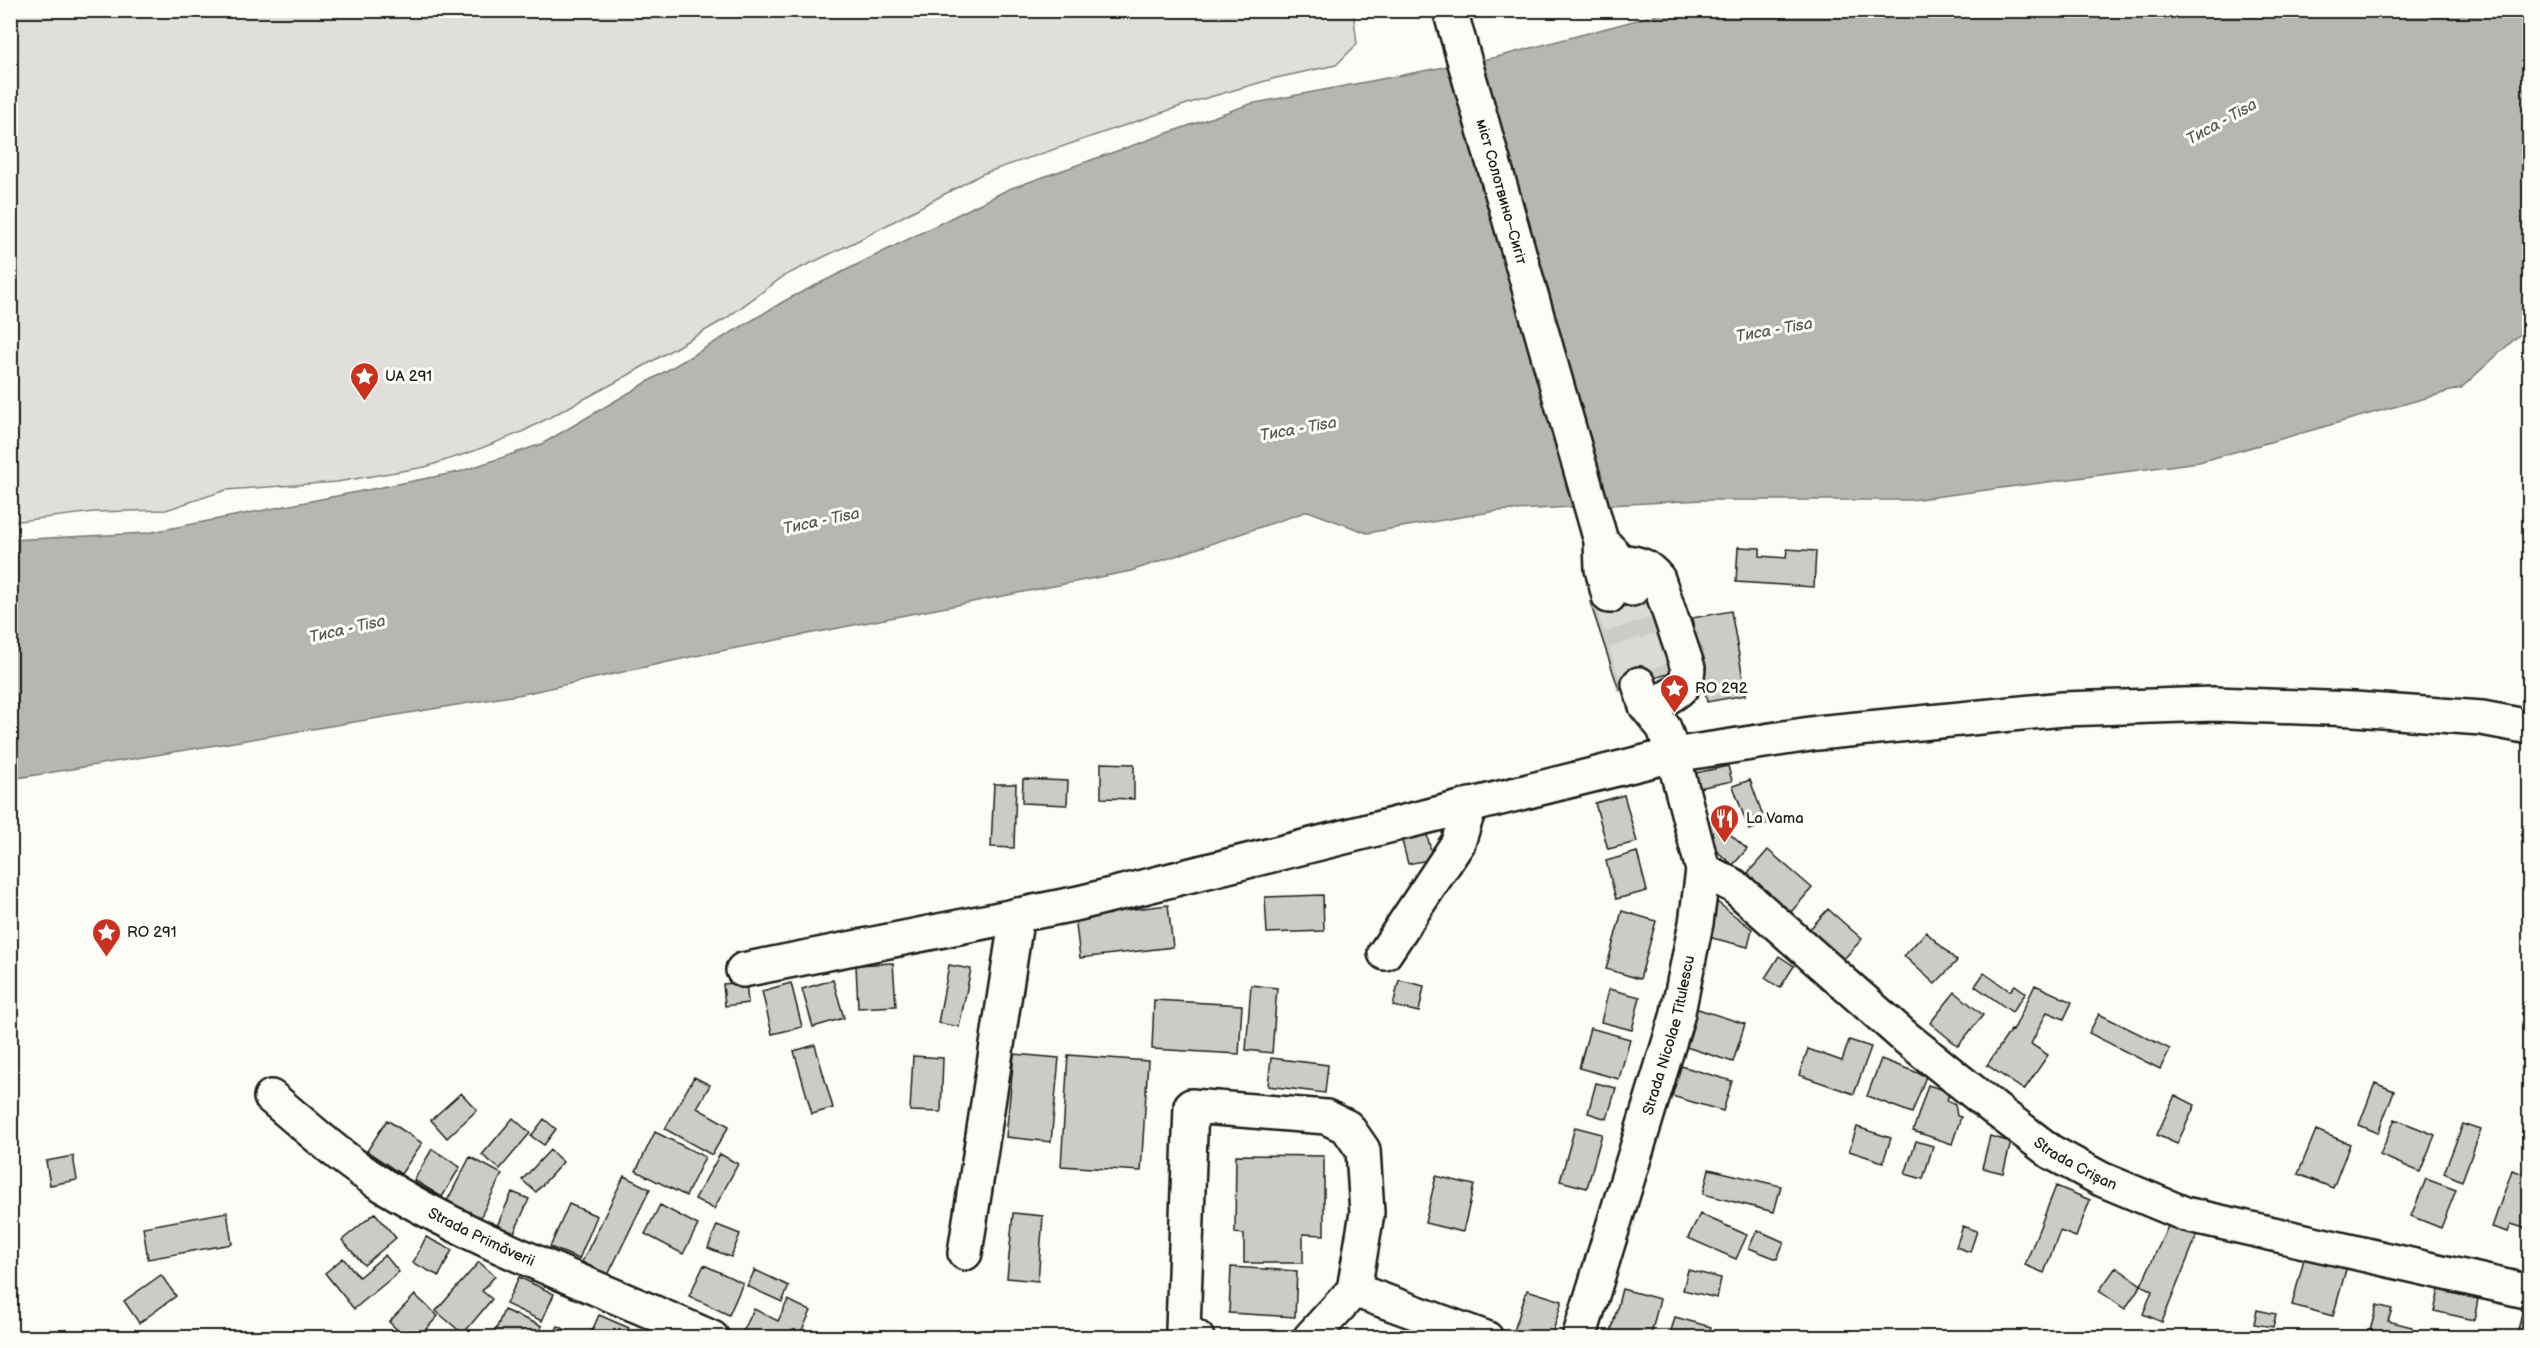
<svg xmlns="http://www.w3.org/2000/svg" width="2540" height="1348" viewBox="0 0 2540 1348" font-family="'Balsamiq Sans',sans-serif">
	<style>
		.green { fill: #e0dfdb; stroke: #7e7e7c; stroke-width: 1.5 }
		.water { fill: #b7b6b2; stroke: #797876; stroke-width: 1.5 }
		.building { fill: #cccbc8; stroke: #1c1c1c; stroke-width: 1.5 }
		.lines { fill: none; stroke-linecap: round; stroke-linejoin: round }
		.minor-tunnel { stroke: #dbdad6; stroke-width: 33; stroke-dasharray: 33 16; stroke-linecap: butt }
		.minor-casing { stroke: #1c1c1c; stroke-width: 38 }
		.minor { stroke: #fdfcf7; stroke-width: 33 }
		.labels { text-anchor: middle; stroke-width: 6; stroke-linejoin: round; paint-order: stroke }
		.street-label { font-size: 15px; fill: #1c1c1c; stroke: #fdfcf7 }
		.poi-label { font-size: 15px; fill: #1c1c1c; stroke: #fdfcf7; text-anchor: start }
		.water-label { font-size: 16px; font-style: italic; fill: #5a5a58; stroke: #fdfcf7 }
	</style>
	<rect width="100%" height="100%" fill="#fdfcf7"/>
	<filter id="ink" filterUnits="userSpaceOnUse"><feTurbulence type="fractalNoise" baseFrequency=".0167" numOctaves="2"/><feDisplacementMap in="SourceGraphic" scale="12" xChannelSelector="R" yChannelSelector="G"/><feConvolveMatrix kernelMatrix="1 2 1 2 8 2 1 2 1" color-interpolation-filters="sRGB"/></filter>
	<g filter="url(#ink)">
		<path class="green" d="M1353,10L1357,44L1336,65L1276,78L1196,101L982,174L859,240L784,276L725,319L618,381L522,432L474,451L425,467L337,482L226,490L166,510L94,512L11,522V11Z"/>
		<path class="water" d="M1671,11H2529V326L2461,388L2199,462L1911,500H1703L1496,511L1367,533L1308,511L1131,571L695,656L523,694L11,779L10,540L147,533L459,472L542,444L788,299L1009,189L1250,104L1497,57Z"/>
		<path class="building" d="M1738,547L1760,548V556L1786,558L1787,549L1816,551L1814,587L1736,582Z
			M1651,582L1680,670L1619,690L1590,602Z
			M1731,611L1746,695L1707,702L1692,618Z
			M1101,763L1134,764V799L1101,798Z
			M1728,766L1732,781L1694,789L1691,774Z
			M1023,779L1068,781L1067,805L1022,803Z
			M1750,780L1766,824L1749,830L1733,786Z
			M994,784H1016L1014,848L991,847Z
			M1624,795L1637,842L1608,849L1595,803Z
			M1712,819L1747,849L1733,865L1698,835Z
			M1427,835L1433,859L1408,864L1402,841Z
			M1768,850L1812,888L1791,912L1747,874Z
			M1637,852L1647,891L1616,899L1606,861Z
			M1323,895L1324,931L1267,933L1265,897Z
			M1717,902L1752,929L1748,947L1708,937Z
			M1168,905L1173,947L1080,958L1075,916Z
			M1828,909L1862,939L1843,960L1809,930Z
			M1622,911L1656,921L1640,979L1606,969Z
			M1926,932L1957,961L1935,984L1904,956Z
			M1779,956L1794,966L1780,988L1765,978Z
			M893,963L896,1006L858,1008L856,965Z
			M949,965L971,969L959,1027L938,1023Z
			M1984,973L2010,991L2015,985L2026,993L2012,1012L1975,986Z
			M833,980L844,1018L813,1027L802,989Z
			M1399,980L1424,986L1419,1012L1393,1006Z
			M746,982L748,1003L725,1006L723,984Z
			M791,983L802,1027L772,1034L762,991Z
			M1251,985L1277,988L1272,1053L1246,1050Z
			M2035,985L2072,1002L2064,1019L2047,1012L2031,1044L2048,1055L2024,1090L1987,1065L2011,1030L2013,1031Z
			M1609,989L1640,997L1632,1030L1601,1022Z
			M1955,992L1983,1015L1958,1046L1930,1023Z
			M1154,1000L1242,1005L1239,1054L1152,1049Z
			M1695,1008L1745,1024L1733,1062L1683,1046Z
			M2099,1014L2170,1049L2160,1069L2089,1033Z
			M1590,1028L1630,1039L1619,1079L1579,1068Z
			M1849,1040L1871,1047L1854,1094L1799,1075L1808,1049L1842,1061Z
			M815,1045L833,1108L812,1114L794,1051Z
			M1014,1054L1059,1058L1051,1142L1006,1137Z
			M1068,1055L1148,1061L1141,1171L1061,1166Z
			M913,1056L943,1058L941,1112L910,1111Z
			M1271,1058L1328,1065L1325,1093L1268,1086Z
			M1881,1059L1926,1076L1912,1113L1867,1096Z
			M1681,1066L1732,1081L1723,1111L1672,1096Z
			M694,1077L710,1085L697,1108L729,1126L712,1155L665,1129Z
			M1596,1083L1616,1088L1607,1119L1588,1113Z
			M2375,1083L2394,1091L2378,1133L2359,1125Z
			M1928,1085L1950,1092L1947,1100L1955,1104L1957,1116L1961,1117L1952,1144L1913,1131Z
			M461,1093L477,1110L447,1138L431,1120Z
			M2175,1095L2195,1105L2177,1144L2157,1135Z
			M513,1118L530,1133L500,1169L482,1155Z
			M544,1119L556,1129L544,1145L531,1136Z
			M2395,1119L2435,1135L2420,1172L2380,1155Z
			M387,1120L422,1143L401,1174L367,1151Z
			M2463,1124L2481,1130L2462,1181L2444,1173Z
			M1575,1127L1602,1134L1587,1188L1560,1181Z
			M1857,1127L1891,1138L1883,1162L1849,1151Z
			M2316,1130L2350,1144L2333,1188L2298,1174Z
			M655,1132L705,1157L686,1196L636,1171Z
			M1990,1136L2011,1142L2003,1173L1982,1168Z
			M1916,1141L1933,1146L1923,1179L1905,1174Z
			M432,1149L460,1167L442,1197L414,1180Z
			M550,1150L563,1162L536,1192L522,1180Z
			M720,1154L738,1164L714,1209L695,1199Z
			M1236,1155L1324,1156V1235L1303,1234V1263H1244V1234L1235,1233Z
			M73,1156L77,1180L50,1185L46,1161Z
			M470,1157L502,1174L480,1218L447,1201Z
			M1709,1169L1781,1186L1774,1212L1703,1194Z
			M2512,1170L2530,1176V1230L2511,1224L2508,1232L2492,1227Z
			M624,1176L650,1189L608,1275L582,1262Z
			M1436,1176L1474,1185L1463,1232L1425,1223Z
			M2426,1179L2456,1190L2441,1228L2411,1216Z
			M2056,1186L2090,1200L2076,1237L2060,1231L2044,1273L2025,1265Z
			M512,1192L529,1199L514,1233L497,1226Z
			M569,1204L597,1216L579,1259L550,1247Z
			M660,1205L698,1225L683,1254L645,1234Z
			M227,1212L232,1244L148,1259L143,1227Z
			M375,1213L396,1238L364,1265L342,1240Z
			M1013,1213L1043,1216L1038,1281L1007,1278Z
			M1700,1214L1747,1235L1736,1259L1688,1238Z
			M2170,1222L2198,1233L2162,1322L2143,1314L2152,1291L2141,1285Z
			M717,1225L740,1234L731,1257L708,1248Z
			M1963,1226L1977,1231L1970,1252L1956,1247Z
			M1757,1230L1784,1242L1777,1259L1749,1248Z
			M426,1237L452,1250L439,1276L413,1263Z
			M385,1255L399,1272L354,1309L325,1273L343,1258L359,1277Z
			M2305,1255L2347,1266L2333,1316L2292,1305Z
			M479,1262L495,1276L482,1291L492,1299L463,1334L436,1311Z
			M704,1265L743,1283L729,1315L689,1296Z
			M1231,1267L1297,1271L1295,1317L1229,1313Z
			M2116,1267L2141,1285L2125,1309L2099,1291Z
			M755,1270L789,1286L782,1302L747,1286Z
			M1688,1270L1721,1278L1717,1298L1683,1290Z
			M161,1275L176,1296L139,1323L124,1301Z
			M519,1277L554,1294L542,1321L506,1304Z
			M1622,1289L1660,1299L1650,1338H1633L1611,1332Z
			M1527,1290L1562,1301L1551,1338H1522L1513,1334Z
			M2439,1290L2478,1299L2474,1320L2434,1311Z
			M415,1295L438,1316L418,1338H406L389,1322Z
			M788,1300L811,1311L798,1338L741,1336L754,1309L778,1321Z
			M2377,1305L2392,1309L2388,1321L2412,1327L2409,1338H2368Z
			M504,1310L542,1326L537,1338L493,1337Z
			M2257,1310L2276,1314L2273,1327L2254,1324Z
			M2523,1310L2530,1312V1338H2516Z
			M599,1315L629,1328L625,1338L590,1335Z
			M1675,1317L1711,1327L1708,1338H1669Z
			M558,1326L581,1338H552Z"/>
		<g class="lines">
			<path class="minor-tunnel" d="M1632,589L1661,676
				M1609,596L1639,684"/>
			<defs>
				<g id="minor">
					<path id="s1" d="M1450,10L1601,541L1602,569L1609,596"/>
					<path d="M1607,547L1621,562L1632,589"/>
					<path d="M1621,562C1638,562 1647,566 1658,579L1688,668C1687,684 1682,689 1668,697"/>
					<path id="s2" d="M1703,870L1734,886L1905,1037L1996,1110L2051,1152L2101,1179L2185,1214L2530,1292"/>
					<path d="M1385,953L1458,843L1470,805"/>
					<path d="M743,970L1079,903L1673,755L1817,733L2063,709L2214,704L2354,709L2482,718L2530,727"/>
					<path id="s3" d="M271,1097C308,1128 345,1162 386,1187C489,1249 603,1289 712,1338"/>
					<path d="M965,1253L1017,915"/>
					<path d="M1354,1290L1486,1338"/>
					<path d="M1197,1338L1183,1329L1191,1106L1326,1117L1347,1127L1363,1150L1367,1213L1354,1290L1310,1338"/>
					<path id="s4" d="M1579,1338L1677,1017L1696,923L1703,870L1673,755L1664,728L1646,706L1639,684"/>
				</g>
			</defs>
			<use href="#minor" class="minor-casing"/>
			<use href="#minor" class="minor"/>
		</g>
	</g>
	<defs>
		<symbol id="sight-pin" viewBox="-11 -11 22 30"><path d="M0 17L-7.5 6A9.5 9.5 0 1 1 7.5 6Z" fill="#c8321e" stroke="#fdfcf7"/><path d="M0-6L1.8-2.2L6-1.7L2.9 1.2L3.7 5.4L0 3.3L-3.7 5.4L-2.9 1.2L-6-1.7L-1.8-2.2Z" fill="#fff"/></symbol>
		<symbol id="restaurant-pin" viewBox="-11 -11 22 30"><path d="M0 17L-7.5 6A9.5 9.5 0 1 1 7.5 6Z" fill="#c8321e" stroke="#fdfcf7"/><path d="M-5-6h1v4h1v-4h1v4h1v-4h1v5L-1.5 .5V6h-2V.5L-5-1ZM5-6V6H3V1.5H1.5Q1.5-4 5-6Z" fill="#fff"/></symbol>
	</defs>
	<g fill-rule="evenodd">
		<use href="#sight-pin" x="348" y="360" width="33" height="45"/>
		<use href="#sight-pin" x="1658" y="672" width="33" height="45"/>
		<use href="#restaurant-pin" x="1708" y="802" width="33" height="45"/>
		<use href="#sight-pin" x="90" y="916" width="33" height="45"/>
	</g>
	<g class="labels">
		<g class="street-label">
			<text dy="5" stroke="none"><textPath href="#s1" startOffset="189">міст Солотвино–Сигіт</textPath></text>
			<text dy="5" stroke="none"><textPath href="#s4" startOffset="316">Strada Nicolae Titulescu</textPath></text>
			<text dy="5" stroke="none"><textPath href="#s2" startOffset="476">Strada Crișan</textPath></text>
			<text dy="5" stroke="none"><textPath href="#s3" startOffset="254">Strada Primăverii</textPath></text>
		</g>
		<g class="poi-label">
			<text x="385" y="381">UA 291</text>
			<text x="1695" y="693">RO 292</text>
			<text x="1746" y="823">La Vama</text>
			<text x="127" y="937">RO 291</text>
		</g>
		<g class="water-label">
			<text transform="translate(2221 121) rotate(-29)" y="6">Тиса - Tisa</text>
			<text transform="translate(1774 329) rotate(-10)" y="6">Тиса - Tisa</text>
			<text transform="translate(1298 428) rotate(-10)" y="6">Тиса - Tisa</text>
			<text transform="translate(821 520) rotate(-12)" y="6">Тиса - Tisa</text>
			<text transform="translate(347 628) rotate(-13)" y="6">Тиса - Tisa</text>
		</g>
	</g>
	<rect width="2540" height="1348" fill="none" stroke="#fdfcf7" stroke-width="36"/>
	<rect x="18" y="18" width="2504" height="1312" fill="none" stroke="#1c1c1c" stroke-width="2" filter="url(#ink)"/>
</svg>
